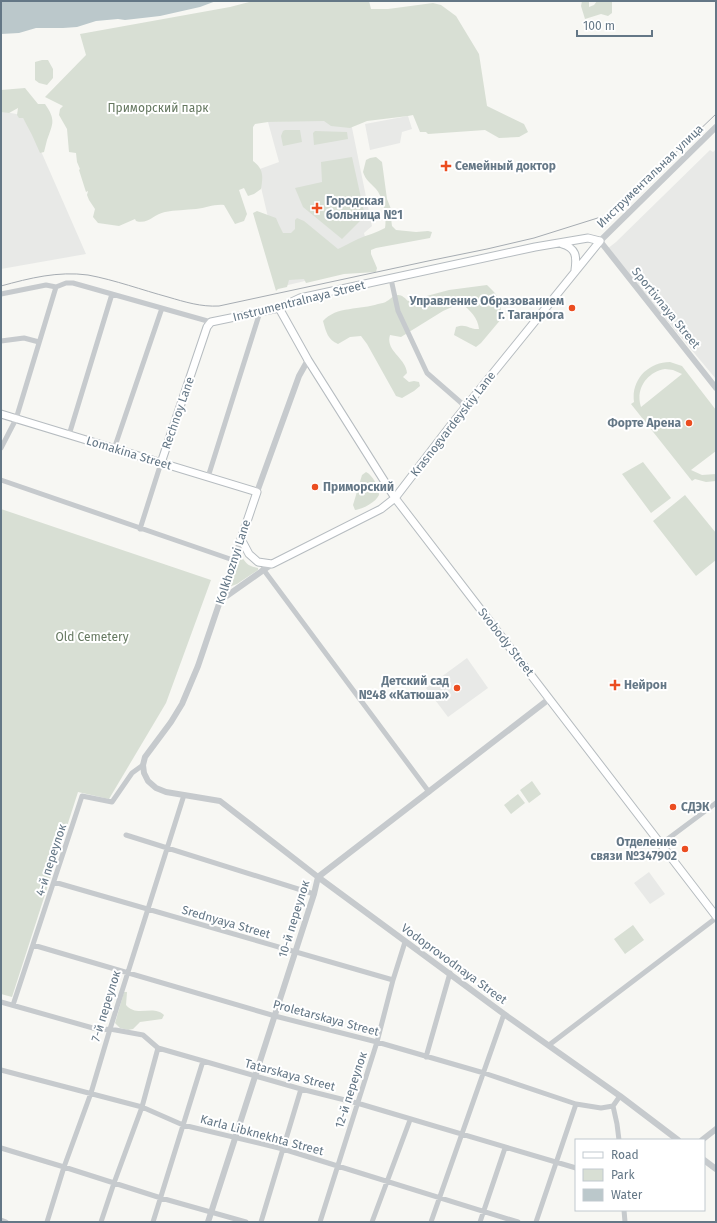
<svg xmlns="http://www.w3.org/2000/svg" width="717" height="1223" viewBox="0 0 717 1223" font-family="'Fira Sans',sans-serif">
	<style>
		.built { fill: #e8e9e7 }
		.green { fill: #d8dfd4; fill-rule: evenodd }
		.water { fill: #bbc8cb }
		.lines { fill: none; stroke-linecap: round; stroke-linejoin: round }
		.secondary-casing { stroke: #b6bcc0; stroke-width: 9 }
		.minor { stroke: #c6cacd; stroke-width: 5 }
		.tertiary { stroke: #c6cacd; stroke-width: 6 }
		.secondary { stroke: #fff; stroke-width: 7 }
		.tram { stroke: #a6acb2; stroke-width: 1 }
		.poi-dot { fill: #eb4d20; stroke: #fff; stroke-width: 1.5 }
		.labels { text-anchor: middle; stroke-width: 4; stroke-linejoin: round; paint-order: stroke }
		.park-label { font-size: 12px; fill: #657860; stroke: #fff }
		.poi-label { font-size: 12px; font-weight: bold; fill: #647786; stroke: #fff; text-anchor: start }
		.street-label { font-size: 12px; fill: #647786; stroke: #fff }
	</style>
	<rect width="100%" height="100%" fill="#f7f7f3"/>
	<path class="built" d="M1,111L21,115L33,133L86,254L1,269Z
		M408,116L412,129L402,132L400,143L370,150L365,124Z
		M350,118L372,226L364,233L372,265L284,286L257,170L279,162L268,122Z
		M716,149V379L607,249L616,242L710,150L713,152Z
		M467,658L488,688L448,717L426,688Z
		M649,872L665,894L650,904L634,883Z"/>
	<path class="green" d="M253,1H369L371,9H388L433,3L441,5L456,16L479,54L487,106L524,124L528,132L519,137L499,138L485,130L428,134L426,132H420L413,115L408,116L367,121L350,128L331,126L324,121L268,122L255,124L253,127V161C264,169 263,177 261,189L254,194L248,196L244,188L239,190L247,214L244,221L235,224L224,205C214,204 206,208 196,209C186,210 175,210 165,212C154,214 148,225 136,221L135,219L119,226L98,223L93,217L95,209L89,200L87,195L88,191L86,192L79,170L80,169L77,162L76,153L69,152L67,129L59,115L60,109L63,106L45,97L86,55L80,34L230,7Z
		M582,1H589V7L594,5L597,1H612V13L608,16L601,14L585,19L581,6Z
		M42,60H48L53,69V78L47,85L39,83L35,80V62Z
		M25,88L38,104H45C56,120 53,123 47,140C46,144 45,148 44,152L40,153L32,135L23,118H19L17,115L18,108L9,113L1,112V90Z
		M285,130H300L302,142L283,146L281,136L283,131Z
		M315,131L347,132L348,139L314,145L313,133Z
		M352,157L365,216L342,239L303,207L295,188L322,182L321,162Z
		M376,157L382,162L387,199L391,209V218L392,226L396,230L416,232L428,231L432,232L430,238L376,248L371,250V254L377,268L376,272L344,274L306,283L304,279L289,280L287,287L278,289L276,291L253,213L257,211L276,218L279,225L283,233H291L295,229V220L297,218L304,221L338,249C345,246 351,242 358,239C367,235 376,233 385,228C387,217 383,197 376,189C370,182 366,181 363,172L366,160L370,158Z
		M487,285C500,297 500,300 502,318L481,343L476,347L454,335L456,327C467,323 469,330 479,329C478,318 470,310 461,303L443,311L401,337L390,335C385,351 406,358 407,373L403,377L409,382L414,381L419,382L420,386L414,391L402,398L396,396L367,344L361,336L350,337L338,344C328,340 326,332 323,321C336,306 361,310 378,304C381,303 385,303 387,301C391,299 393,295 398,295C402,295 405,298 408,301L449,290Z
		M670,362L682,366L716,410V451L691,470L702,475L716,474V481L706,482L695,479L692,481L631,404L634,402C631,380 648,362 670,362ZM665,369L673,370L682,374L641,407C635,389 647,372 665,369Z
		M643,462L671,498L651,513L622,474Z
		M366,472C373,475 379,488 379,495C376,502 363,509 355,510L353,505L362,475Z
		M685,495L716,533V560L696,576L653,521Z
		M1,509L211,580L166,703L109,799L78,792L12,997L1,994Z
		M238,554H240C246,563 247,566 258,568V570L237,584L229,587L228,583Z
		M532,781L541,794L529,803L520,790Z
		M518,794L525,803L511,814L504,805Z
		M633,925L644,940L625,954L614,939Z
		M124,992H127L126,1005C137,1018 153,1004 164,1015L162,1019L140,1022L133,1029L128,1030L120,1028L115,1023Z"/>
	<path class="water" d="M1,1H216L200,7L160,16L125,20L118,19L96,21L77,27L63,28H36L19,33L1,34Z"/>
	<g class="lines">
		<defs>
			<path id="secondary" d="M562,244C576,248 577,256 575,270
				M279,308L308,360L395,498L716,916
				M1,414C86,440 172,466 257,492L241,539L249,554L258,562L272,564L381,509L395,498L451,425L600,241L588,238L535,247L300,298L279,308L211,322L207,327L161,463"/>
		</defs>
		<use href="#secondary" class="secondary-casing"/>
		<path class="minor" d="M391,279L398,311L427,373L466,407
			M1,294L46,285L56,287L66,283H73L211,322
			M1,341L24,338L39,342
			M69,435L112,294
			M1,448L16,419L56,287
			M114,449L162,308
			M208,477L260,312
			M1,480L233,560
			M140,529L161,463
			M263,569L429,792
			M126,835L314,894
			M661,844L716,803
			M54,882L393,980
			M33,945L275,1016L377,1042L484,1073L576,1104L601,1108L613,1106
			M1,1002L100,1030L110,1029L143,1035L158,1048L301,1089L357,1103L576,1168
			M13,1005L82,796L112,802L132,773L143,765
			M549,1045L716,918
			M426,1057L450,973
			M1,1070L142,1107L183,1125L283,1149L518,1222
			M619,1140L617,1124L613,1106L620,1096
			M1,1148L64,1167L161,1198L246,1222
			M624,1210L625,1222
			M1,1220L6,1222
			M47,1222L64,1167L91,1093L110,1029L184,795
			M101,1222L114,1183L142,1107L158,1048
			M153,1222L203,1061
			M261,1222L301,1089
			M320,1222L377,1042L393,980L405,942
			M372,1222L410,1120
			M431,1222L504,1014
			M480,1222L505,1148
			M536,1222L576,1104"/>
		<path class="tertiary" d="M716,127L600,241L716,388
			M257,492L299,376L308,360
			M241,539L198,666L182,704L171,722L145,757L143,765L144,773L148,781L156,788L166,792L220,801L318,877L504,1014L620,1096L678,1140
			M221,600L272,564
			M702,1140L716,1129
			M704,1160L716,1169
			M208,1222L314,894L318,877L549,699"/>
		<use href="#secondary" class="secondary"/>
		<path class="tram" d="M1,286C30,278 58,271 88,275C115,280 142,290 168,297C185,302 201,307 219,306L428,261L487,249L534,238L604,216L621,205L716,114"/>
	</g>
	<g class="poi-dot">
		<path d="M444 160h4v4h4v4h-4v4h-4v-4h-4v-4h4z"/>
		<path d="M315 202h4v4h4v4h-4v4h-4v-4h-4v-4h4z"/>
		<circle cx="572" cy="308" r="4"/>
		<circle cx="689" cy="423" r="4"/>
		<circle cx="315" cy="487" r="4"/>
		<path d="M613 679h4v4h4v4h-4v4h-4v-4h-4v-4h4z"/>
		<circle cx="457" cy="688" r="4"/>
		<circle cx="673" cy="807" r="4"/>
		<circle cx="685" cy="849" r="4"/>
	</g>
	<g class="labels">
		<g class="park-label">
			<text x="158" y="112">Приморский парк</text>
			<text x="92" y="641">Old Cemetery</text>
		</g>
		<g class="poi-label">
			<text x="455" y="170">Семейный доктор</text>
			<text x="326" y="205">Городская<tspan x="326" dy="14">больница №1</tspan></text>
			<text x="564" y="305" text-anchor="end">Управление Образованием<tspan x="564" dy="14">г. Таганрога</tspan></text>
			<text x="681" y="427" text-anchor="end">Форте Арена</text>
			<text x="323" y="491">Приморский</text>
			<text x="449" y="685" text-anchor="end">Детский сад<tspan x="449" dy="14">№48 «Катюша»</tspan></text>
			<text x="624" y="689">Нейрон</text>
			<text x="681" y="811">СДЭК</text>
			<text x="677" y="846" text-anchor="end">Отделение<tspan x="677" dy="14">связи №347902</tspan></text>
		</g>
		<g class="street-label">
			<text transform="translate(650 176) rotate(-44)" y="4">Инструментальная улица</text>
			<text transform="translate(299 301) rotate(-14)" y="4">Instrumentralnaya Street</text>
			<text transform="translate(666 308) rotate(51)" y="4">Sportivnaya Street</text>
			<text transform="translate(178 413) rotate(-71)" y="4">Rechnoy Lane</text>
			<text transform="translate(453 424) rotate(-52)" y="4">Krasnogvardeyskiy Lane</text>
			<text transform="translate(129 453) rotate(17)" y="4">Lomakina Street</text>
			<text transform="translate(233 562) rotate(-72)" y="4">Kolkhoznyi Lane</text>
			<text transform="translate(506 642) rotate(52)" y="4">Svobody Street</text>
			<text transform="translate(51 860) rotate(-72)" y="4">4-й переулок</text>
			<text transform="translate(294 919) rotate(-73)" y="4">10-й переулок</text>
			<text transform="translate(226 922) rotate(16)" y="4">Srednyaya Street</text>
			<text transform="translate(454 964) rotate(36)" y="4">Vodoprovodnaya Street</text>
			<text transform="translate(106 1006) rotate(-73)" y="4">7-й переулок</text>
			<text transform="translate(326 1018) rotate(15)" y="4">Proletarskaya Street</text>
			<text transform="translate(290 1075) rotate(15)" y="4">Tatarskaya Street</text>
			<text transform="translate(351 1090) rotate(-72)" y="4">12-й переулок</text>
			<text transform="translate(262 1135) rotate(15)" y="4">Karla Libknekhta Street</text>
		</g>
	</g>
	<rect width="717" height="1223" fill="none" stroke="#647786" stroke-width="4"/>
	<rect x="575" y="1139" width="130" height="72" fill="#ffffff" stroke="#c1c9cf"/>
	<rect x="583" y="1152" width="20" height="6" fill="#ffffff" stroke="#c1c9cf"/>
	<text x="611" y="1159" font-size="12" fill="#647786">Road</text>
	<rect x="583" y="1169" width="20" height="12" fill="#d8dfd4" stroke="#c1c9cf"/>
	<text x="611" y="1179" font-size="12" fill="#647786">Park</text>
	<rect x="583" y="1189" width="20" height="12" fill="#bbc8cb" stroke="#c1c9cf"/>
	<text x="611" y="1199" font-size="12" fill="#647786">Water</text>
	<path d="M577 30v6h75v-6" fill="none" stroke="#647786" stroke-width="2"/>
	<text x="583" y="30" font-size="12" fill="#647786" stroke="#ffffff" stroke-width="3" paint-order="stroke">100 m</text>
</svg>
